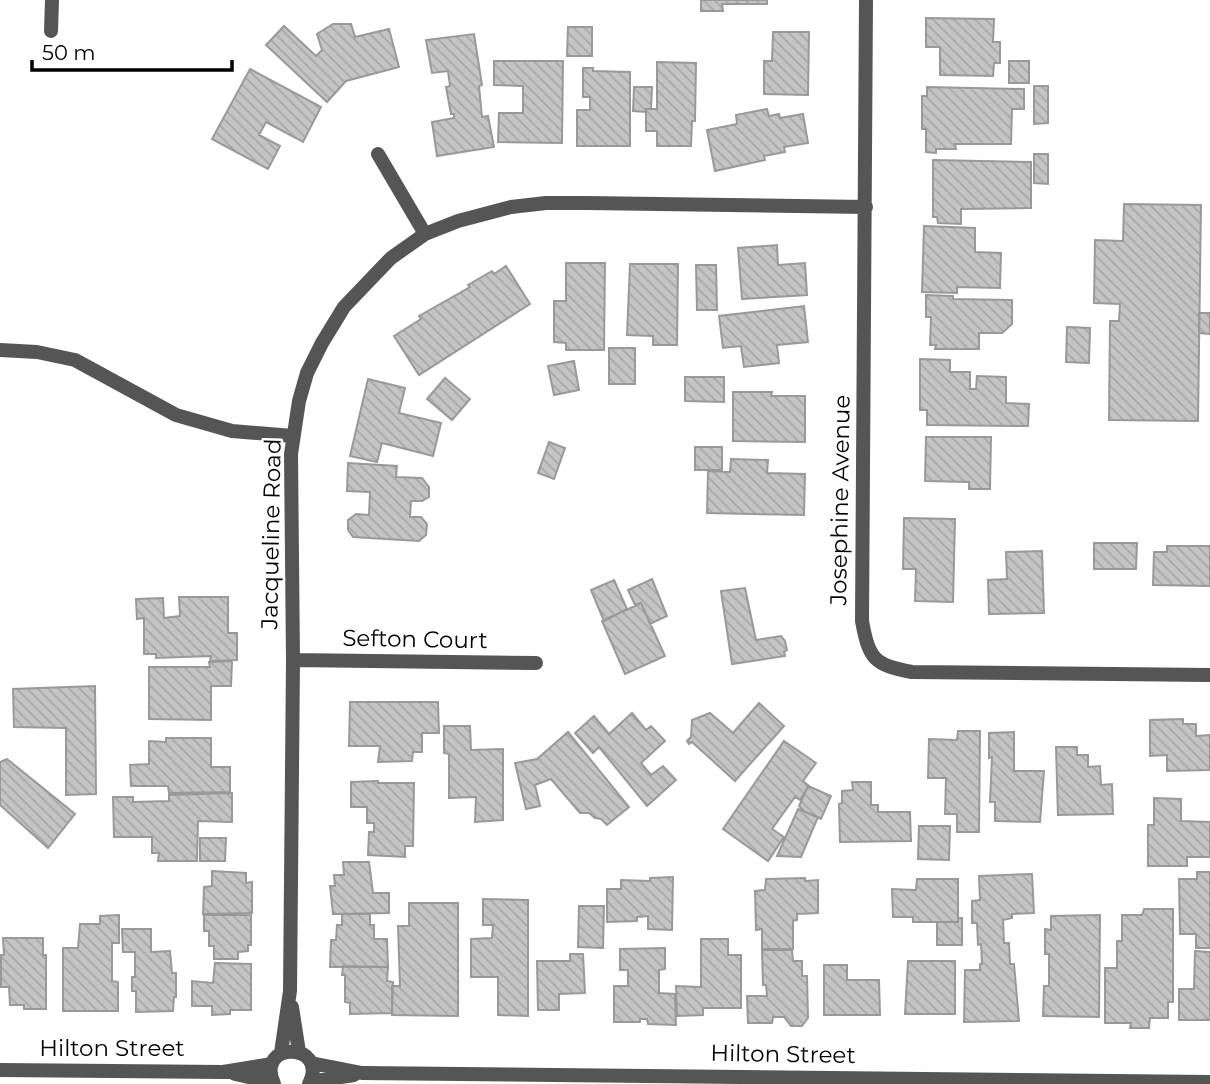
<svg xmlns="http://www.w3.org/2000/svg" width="1210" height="1084" viewBox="0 0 1210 1084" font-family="Montserrat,sans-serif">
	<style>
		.building { fill: url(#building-back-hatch); stroke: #999; stroke-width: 2 }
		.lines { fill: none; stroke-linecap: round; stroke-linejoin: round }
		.street { stroke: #555; stroke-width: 14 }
		.labels { text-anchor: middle; stroke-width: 5; stroke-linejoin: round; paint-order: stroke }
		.street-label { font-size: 23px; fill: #000; stroke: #fff }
	</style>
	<defs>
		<pattern id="building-back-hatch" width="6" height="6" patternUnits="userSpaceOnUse" patternTransform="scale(1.75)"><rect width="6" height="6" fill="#c4c4c4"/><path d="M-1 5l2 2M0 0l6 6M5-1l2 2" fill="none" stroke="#a7a7a7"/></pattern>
	</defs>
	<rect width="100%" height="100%" fill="#fff"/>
	<path class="building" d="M701,0H767V4H722L723,11H701Z
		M926,18L994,19L993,42H1000V63H994L993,76L940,75V47H926Z
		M333,24H351L355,37L389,29L399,67L346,81L327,102L266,45L284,26L316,56L322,50L317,34Z
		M568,27H592V56H567Z
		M773,32H809L808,95L764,94V61H772Z
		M474,34L482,85L479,86L482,117L488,116L494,147L437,156L432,122L454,118V114H451L446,87L450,86L448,71L432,73L426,40Z
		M494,61H563L562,143L498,142L499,113H523V86L494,85Z
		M1009,61H1029V83H1009Z
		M657,62L696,63L695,121H692L691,146H657V131H646V109H657Z
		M583,68H593V71L630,72V146H577V110H590V97H583Z
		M250,69L321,107L303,142L266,122L259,135L280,146L268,169L212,139Z
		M1034,86H1048V123L1034,124Z
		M634,87H652L651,109H646V112L633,111Z
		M927,87L1024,89V109H1012L1011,144H955L956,149H936V153L926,152V129H922V96H927Z
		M767,109L769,116L779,114L780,118L803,114L808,143L784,147L785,152L764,156L765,160L715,171L707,130L737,124L736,115Z
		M1034,154H1048V184L1034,183Z
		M933,160L1031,162V208L961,209V224L938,223L937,217H933Z
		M1124,204L1201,205L1198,421L1109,420L1110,321H1119L1120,304L1094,303L1095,240L1123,241Z
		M924,226L975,228V252L1001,253L1000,288L957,287V293L922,292Z
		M777,245L778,265L805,263L807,295L742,299L738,248Z
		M566,263H605L604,350H566V343L554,342V301H566Z
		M630,264H678L677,345H653V336L627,335Z
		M696,265H716L717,310H697Z
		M506,266L530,304L419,375L394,336L421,319L419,316L470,287L468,285L492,271L494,274Z
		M926,295L953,296V299L1012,300V324L1002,333H979V349H935L936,345H930L931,317H926Z
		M804,306L808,342L777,345L779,363L744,367L741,346L723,348L719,316Z
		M1199,313H1210V334L1199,333Z
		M1067,327L1090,328L1089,363L1066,362Z
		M609,348H635V384H609Z
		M920,359L950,360V372H970V389H976L977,376L1006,377V403L1029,404L1028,426L927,425V410H920Z
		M574,361L579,390L554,395L548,366Z
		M685,377H724V402L685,401Z
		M445,378L470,399L452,420L427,399Z
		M368,379L405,388L399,413L441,423L433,456L382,443L377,462L350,456Z
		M733,392H772L771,396H805V442L733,441Z
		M926,437H991L990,489H969V482L925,481Z
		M549,442L565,448L554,479L538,473Z
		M695,447H722V470H695Z
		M731,459L768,460L767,473L805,474L804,515L707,513L708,471L730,472Z
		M348,463L397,466L396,477L422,478L429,487V497L422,501H411L410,517H421L427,524L426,535L419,541L353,537L348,530V520L356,514L369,515L370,492L347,491Z
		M904,518L955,519L953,602L915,601L916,569H903Z
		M1094,543H1137L1136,569H1094Z
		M1167,546H1210V586L1153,585L1154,552H1167Z
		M1042,551L1044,613L989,614L988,580L1007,579L1006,552Z
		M652,579L667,616L650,624L641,603L635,605L628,590Z
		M614,580L627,609L604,621L591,590Z
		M745,588L756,640L781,636L785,641L787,650L784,652L785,656L732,664L721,591Z
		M179,597H228V633H237V660L210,661L211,656L156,658V654H144V618L137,619L136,599L163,598L164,618L180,616Z
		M641,603L665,656L625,674L602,621Z
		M232,661L231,686H211V720L149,719V667H210L209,662Z
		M95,686L96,794L66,795V728L14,727L13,689Z
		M350,702H438L439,733H422V752H413L412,761L378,762L380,746H349Z
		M759,703L784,726L735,781L692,742L689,744L687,741L691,737L692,720L710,713L733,733Z
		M632,713L646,730L651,726L665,741L641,763L651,775L663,766L676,780L647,806L599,747L593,753L575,733L594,716L609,734Z
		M1183,719V724H1196V736L1210,735V770L1167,771V755L1150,756V720Z
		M444,726H470L471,750L503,749V820L475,822L476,797L449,798V754L444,753Z
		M958,731H980L979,832H957V814H945L946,778H928L929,739L957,740Z
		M568,732L629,807L607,825L601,819L595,818L589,813H580L551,779L535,785L540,806L526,809L515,763L537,759Z
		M1014,732V771H1044L1040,822L995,821V802H990L992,757L989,758V733Z
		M166,738H211V767H230V792L169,793L168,786H131L130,765L149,764V741L166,742Z
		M784,741L816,763L803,781L809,786L800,800L795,797L772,829L784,837L768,861L723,829Z
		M1056,747H1077V755H1088V767L1100,766L1101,785L1112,784L1113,814L1058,815Z
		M7,759L75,814L48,848L0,805V762Z
		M378,781V783H414L413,846H405V857L368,855L369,832H374V823H367V807H351V782Z
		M852,782H871V805H878V812H910L911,841L840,842L839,804L842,803V791L853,790Z
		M808,786L831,796L821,819L805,812L799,806Z
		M232,793V822L198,821L197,861H158L159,853H152V837H114L113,797H133V802L169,801V795Z
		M1154,798L1181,799V821L1210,822V857H1187V866H1148V825H1154Z
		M798,809L818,817L801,857L777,856Z
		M919,826H950L949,860L918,859Z
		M200,838H226L225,861H200Z
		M343,862H369L373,893H389V913L333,914L330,886H335L334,875H344Z
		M212,871L246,873V883L252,882V913L203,914L204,887L212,886Z
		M1197,872H1210V948H1196V934H1180L1179,879H1197Z
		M1032,874L1034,913L1012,914V918L1003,920L1004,943H1009L1010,964H1014L1019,1021L964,1022L965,970H980V964H982L981,944L978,945L977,923H972V901L980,900L979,876Z
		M673,877L672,930L648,929V916L637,917V921L607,922V889H621V880L650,881V878Z
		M805,878V881L818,880V913L797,914V920L793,921V949H762V929L756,930L755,891L765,890L766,879Z
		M917,879H958V922H913V917H893L892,889L916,890Z
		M483,899L528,900V1016L498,1015V977H471V939L492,938L493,925H483Z
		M409,903H458V1016L392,1015V986H400L398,926H409Z
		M579,906H604L603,948L578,947Z
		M1144,909H1173V1002H1168V1018H1150L1149,1028H1130L1131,1023H1105V968H1117V941H1122V915H1142Z
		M342,914H370V925H374V939H387L388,967H330L331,940H336L337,925H342Z
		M119,915V943H112V981L118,982V1011H63V948H78L80,924H100V916Z
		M204,915H251V945H248V951L238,952V959H214V946H209V931H204Z
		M1100,915L1099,1017L1043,1016L1044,986H1049V954H1045V929L1051,930V916Z
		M958,918H962V945H937V922H958Z
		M122,929H151V952L170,951L172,973H176V997H174L173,1011L136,1012V991H132V977H135V952H123Z
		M3,938H43V955H46V1009H24V1005H10L9,987H1V955H4Z
		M701,939H728V955H741V1008H703V1015L677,1016L676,986L701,987Z
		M665,948V969L659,970V993L675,994L676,1025L648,1024L647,1019H640V1022H614V986H628V970H620V949Z
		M762,950H792L793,961H802V976H807L808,1018L802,1026H791L784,1017H773L772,1023H748L747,996H767L766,985H763Z
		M1195,951L1210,952V1020H1179V989H1194Z
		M570,954H583L585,993L559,994V1010H538L537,961H570Z
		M908,961H955V1014H905Z
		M215,963L251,964V1010H230V1014L212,1015V1006H192V981L213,983Z
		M824,965H847V980H879L880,1015H824Z
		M343,966L388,967L387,981L393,982L392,1013L350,1014V1003L345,1002V975H342Z"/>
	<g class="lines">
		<path class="street" d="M866,0L862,621C869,659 874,665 912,672L1210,675
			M51,31L52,0
			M378,154L425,234
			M0,350L37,352L75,360L176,415L232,431L293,436
			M293,660L536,663
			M292,1007L299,1052
			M281,1053L290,991L293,660L291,454L299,401L307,373L322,343L344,307L391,258L425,234L458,221L511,207L546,203H587L866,207
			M311,1063L362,1073L1210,1082
			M0,1070L223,1072L272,1064
			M235,1074L272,1082
			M310,1082L354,1075
			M274,1084C254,1040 330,1042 309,1084"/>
	</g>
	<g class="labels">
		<g class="street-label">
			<text transform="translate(840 500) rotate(-89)" y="8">Josephine Avenue</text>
			<text transform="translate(271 534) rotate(-89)" y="8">Jacqueline Road</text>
			<text transform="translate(415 639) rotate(1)" y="8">Sefton Court</text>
			<text x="112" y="1056">Hilton Street</text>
			<text transform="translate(783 1054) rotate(1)" y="8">Hilton Street</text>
		</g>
	</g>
	<path d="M32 60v10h200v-10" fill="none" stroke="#000000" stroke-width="3.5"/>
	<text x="42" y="60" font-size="21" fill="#000000" stroke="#ffffff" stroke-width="5" paint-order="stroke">50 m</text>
</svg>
